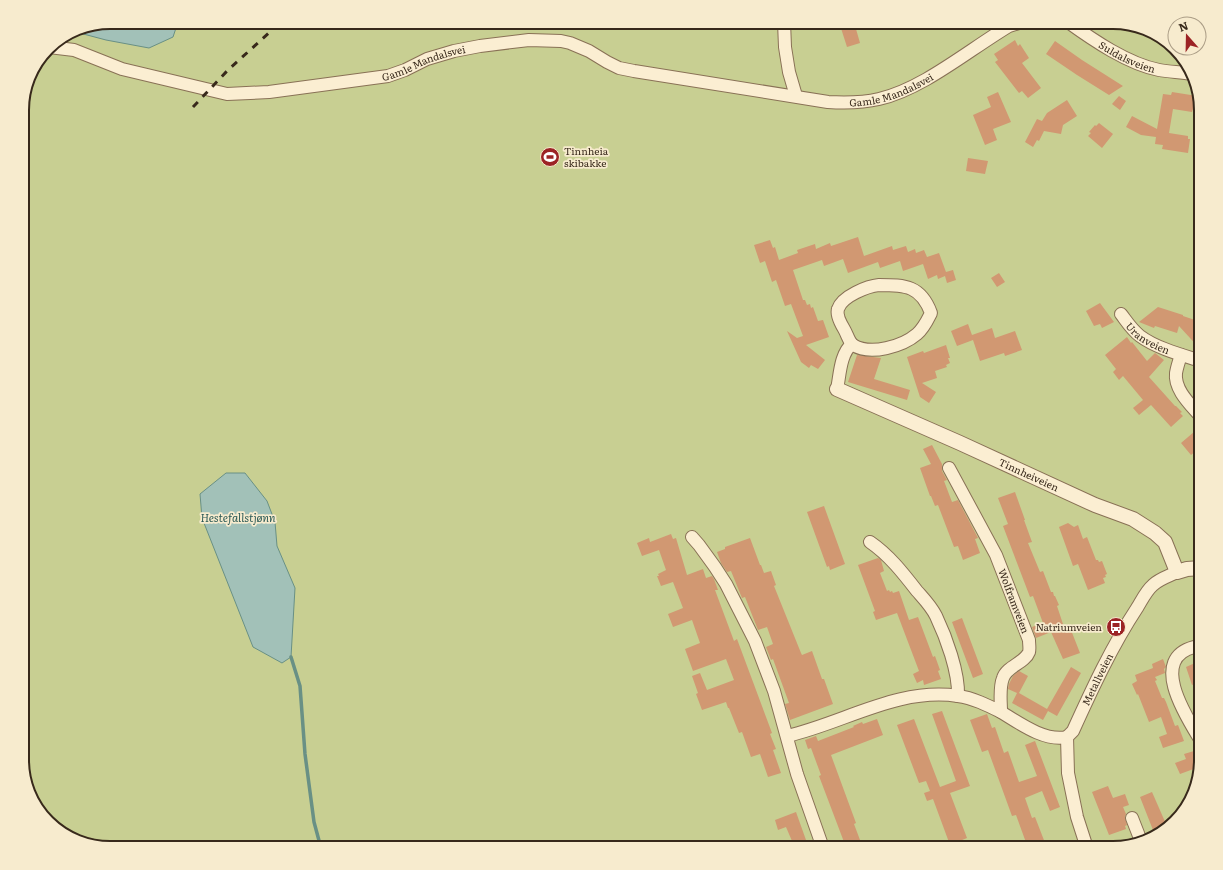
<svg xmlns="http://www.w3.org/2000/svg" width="1223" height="870" viewBox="0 0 1223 870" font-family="Literata,serif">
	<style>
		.green { fill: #c8cf92 }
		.water { fill: #a2c1b8; stroke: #699085 }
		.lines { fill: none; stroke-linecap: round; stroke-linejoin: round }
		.stream { stroke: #699085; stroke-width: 3.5 }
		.building { fill: #d19872 }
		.minor-casing { stroke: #897156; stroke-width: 14 }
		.tertiary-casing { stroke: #897156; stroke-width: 16 }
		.minor { stroke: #fbeed2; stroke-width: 12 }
		.tertiary { stroke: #fbeed2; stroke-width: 14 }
		.rail { stroke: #38291b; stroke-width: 3; stroke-dasharray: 7 7; stroke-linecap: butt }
		.labels { text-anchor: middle; stroke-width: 3.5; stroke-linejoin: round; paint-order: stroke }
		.street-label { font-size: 10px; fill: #38291b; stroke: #f7ebce }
		.poi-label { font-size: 10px; fill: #38291b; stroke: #f7ebce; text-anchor: start }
		.water-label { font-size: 11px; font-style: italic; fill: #2a5955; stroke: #f7ebce }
		.rim { fill: none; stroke: #38291b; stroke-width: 2 }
	</style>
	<rect width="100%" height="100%" fill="#f0e0be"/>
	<path class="green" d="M110,22H1113L1166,40L1192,71L1201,110V760L1183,813L1152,839L1113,848H110L57,830L34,804L22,765V104L31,71L52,44L77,29Z"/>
	<path class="water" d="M110,22H178L173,37L149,48L106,40L72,31L77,29Z
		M226,473H245L267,501L275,522L277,546L295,588L291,657L282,663L253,647L202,518L200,494Z"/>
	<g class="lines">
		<path class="stream" d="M291,657L300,686L305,754L314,822L321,848"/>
	</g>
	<path class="building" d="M839,22H854L860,43L847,47Z
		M1015,40L1018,46L1020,44L1029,58L1022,63L1041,88L1028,98L1022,91L1019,93L995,62L998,60L994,54Z
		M1055,41L1082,60L1123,86L1109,95L1077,75L1046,54Z
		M998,92L1011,122L993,129L997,140L985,145L973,115L991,107L987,97Z
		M1172,92L1197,96L1195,110L1193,109L1192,112L1173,109L1169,133L1188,136V139H1190L1188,153L1162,149L1163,145L1155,144L1156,137L1141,135L1126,127L1132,116L1157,129L1163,94L1171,95Z
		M1119,96L1126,101L1120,110L1112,104Z
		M1067,100L1077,116L1063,125L1061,134L1044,131L1039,141L1037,140L1033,147L1025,142L1037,119L1042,121L1047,113Z
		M1099,123L1113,134L1102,148L1088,136L1091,133L1089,132L1095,125L1096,126Z
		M968,158L988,161L985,174L966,171Z
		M858,237L864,256L892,246L893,250L906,246L908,252L915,249L916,253L924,250L927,257L939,253L946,272L953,270L956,280L947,283L945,276L938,279L937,275L928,279L923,264L903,271L900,261L880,268L878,262L848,273L843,259L824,266L822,260L793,270L803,300H805L807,305L810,304L811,308L813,307L818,321L823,320L829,337L806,345L825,360L818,369L811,365L809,368L801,362L787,331L797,338L803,336L791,304L785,306L776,280L772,282L765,261L760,263L754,245L770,240L773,248L775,247L779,260L798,253L797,250L815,244L816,249L830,243L831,246Z
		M999,273L1005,282L997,287L991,278Z
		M1100,303L1114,322L1102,328L1100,324L1094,326L1086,311Z
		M1158,307L1183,315V316L1201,322V350L1179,326L1177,333L1155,326L1154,328L1139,322Z
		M968,324L972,335L992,328L995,338L1015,331L1022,350L1005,356L1004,353L980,361L973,340L957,346L951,331Z
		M1127,337L1131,343L1132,342L1147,361L1155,353L1164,360L1149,377L1175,406H1176L1182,412L1180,413L1183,416L1171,427L1151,405L1139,415L1133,408L1143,400L1123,376L1119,380L1113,372L1116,369L1105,355Z
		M946,345L950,358H948L950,363L946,365L947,367L935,371L937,378L922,383L936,392L929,403L920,397L907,357L923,351L924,353Z
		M857,355L881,358L874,379L910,390L907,400L848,382Z
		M1201,426V457L1196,451L1191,455L1181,443Z
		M932,445L942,464V471L947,480L944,481L952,502L958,500L978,538L975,539L980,553L963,560L958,546L954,547L938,505L935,506L931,496H930L920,468L931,464L923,449Z
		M1015,492L1025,520H1024L1032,542L1028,543L1040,572L1043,571L1051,592H1053L1054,596H1055L1059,605L1057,606L1064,627L1069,625L1080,653L1063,659L1051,632L1036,638L1032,627L1043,623L1033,596L1030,597L1003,526L1008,524L998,498Z
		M824,506L845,564L830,570L829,566L827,567L807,512Z
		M1068,523L1074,527L1078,525L1083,539L1087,537L1096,560H1098L1099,562L1102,561L1107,574L1105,575L1106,577L1103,578L1105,583L1088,590L1078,564L1073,566L1059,527Z
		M671,534L673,539L676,538L687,575L703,569L706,578L712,576L714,579L718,590H715L734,641L737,639L772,733L770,734L776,749L773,750L781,773L768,777L760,754L751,757L742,732L739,733L729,708H728L726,702L702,710L696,694L698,693L692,676L700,673L707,690L734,680L726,659L693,671L685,649L700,643L692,620L673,627L668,614L683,608L673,582L661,586L657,576H659L658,574L666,570L659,550L642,556L637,543L649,538L650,542Z
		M750,538L760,565H761L764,573L771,571L776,585L774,586L801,653L802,655L812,651L822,679H824L833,704L790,720L785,704L789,703L773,659L771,660L766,647L773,644L767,627L758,630L745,597L742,598L731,571L727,572L721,563L717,552L725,549V547Z
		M878,558L881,560L884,571L880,573L887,591L889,590L890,592L892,591L893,593L899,591L909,620L918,617L933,657L935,656L940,670L938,671L941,679L924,685L923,680L917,683L913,674L919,671L897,613L876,620L873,612L875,611L858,565Z
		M962,618L983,674L973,678L952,622Z
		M1163,659L1166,667L1164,669L1165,673L1155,677L1157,680L1155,681L1162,698H1164L1166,702L1175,726L1178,725L1184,741L1163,748L1159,737L1167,734L1161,717L1149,722L1138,694L1137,695L1132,684L1137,681L1135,675L1153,668L1152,664Z
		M1195,663L1197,669L1201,667V681L1192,685L1186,667Z
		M1071,667L1081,673L1057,716L1048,711L1043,720L1012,703L1017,693L1008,689L1009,684L1013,676L1019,671L1028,676L1019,693L1047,709Z
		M942,711L970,786L950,793L967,838L950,845L933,799L927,801L924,793L930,791L926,781L919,783L897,725L914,719L940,787L956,781L932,714Z
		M987,714L992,728L995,727L1004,753L1008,751L1019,782L1037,776L1025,745L1035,741L1060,807L1050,811L1042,791L1025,798L1032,818L1035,817L1047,848H1028L1016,815L1012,816L988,750L982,752L970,720Z
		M877,719L883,735L831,755L856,823L854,824L863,848H839L844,842L819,776L821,775L811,748L808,749L805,740L816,736L818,741L854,727L853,726L862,722L863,724Z
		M1194,751L1196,757L1201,755V760L1199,767L1180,774L1175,763L1186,759L1184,754Z
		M1108,786L1113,798L1125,794L1129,805L1123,807L1126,814L1125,817L1127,825L1125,826L1126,829L1109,835L1092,792Z
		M1152,792L1166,824L1153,830L1140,797Z
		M796,812L806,840L809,848H795L786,827L778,830L775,820Z"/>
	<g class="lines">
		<defs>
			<g id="minor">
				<path d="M784,22L785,47L789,72L796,96"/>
				<path id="s1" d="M1068,22C1093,40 1128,64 1159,70C1170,72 1181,72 1192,74"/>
				<path id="s2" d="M49,47L74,50L122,69L227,94L269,92L388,76L405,70L427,59L454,51L480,46L529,40L561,41L570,43L589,51L607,62L619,68L634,71L828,102C845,103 862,103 879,99C923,89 970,49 1009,26L1022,22"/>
				<path d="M879,285C906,285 921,286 931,313C927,321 924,328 917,334C903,346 871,356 853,345C849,342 847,334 844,329C841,324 836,315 838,309C842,296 868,286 879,285Z"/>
				<path id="s3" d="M1121,314C1127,322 1132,330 1140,336C1156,348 1182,355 1201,361"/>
				<path d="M1181,355C1179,361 1177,367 1176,373C1174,390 1191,405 1201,417"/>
				<path d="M837,389C840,375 840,354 852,344"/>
				<path d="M692,537L699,545L715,567L726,584L755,641L774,691L797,774L823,848"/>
				<path d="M870,542C889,555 903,573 917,591C924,599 931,606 936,616C946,637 959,672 958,696"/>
				<path d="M1194,647C1148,659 1187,718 1201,741"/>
				<path d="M1001,712C1019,723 1045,742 1067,737"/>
				<path d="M787,736C844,723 898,687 958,696C973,698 987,705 1001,712C1001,701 999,688 1003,678C1007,666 1025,663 1029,652C1030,649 1029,644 1029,640L996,555L949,468"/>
				<path d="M1132,818L1141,841"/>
				<path id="s4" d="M1087,848L1077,817L1068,773L1067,737L1073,731C1092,689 1112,646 1137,608C1142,600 1146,591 1153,585C1159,579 1169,576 1177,572"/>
			</g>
			<g id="tertiary">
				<path id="s5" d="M837,389L960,443L1095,505L1133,519L1155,533L1165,542L1177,572L1187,569L1201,568"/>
			</g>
		</defs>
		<use href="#minor" class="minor-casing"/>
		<use href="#tertiary" class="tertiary-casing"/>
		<use href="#minor" class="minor"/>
		<use href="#tertiary" class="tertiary"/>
		<path class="rail" d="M193,107L228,70L281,22"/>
	</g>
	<defs>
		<symbol id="stadium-disc" viewBox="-11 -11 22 22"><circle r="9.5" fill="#9c2325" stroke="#f7ebce"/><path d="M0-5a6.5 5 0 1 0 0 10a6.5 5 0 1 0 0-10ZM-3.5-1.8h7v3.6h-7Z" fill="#fff"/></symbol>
		<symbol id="bus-disc" viewBox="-11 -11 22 22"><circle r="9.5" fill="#9c2325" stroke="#f7ebce"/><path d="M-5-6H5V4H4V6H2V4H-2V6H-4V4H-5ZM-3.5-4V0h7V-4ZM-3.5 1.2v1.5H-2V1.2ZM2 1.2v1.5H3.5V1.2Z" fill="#fff"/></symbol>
	</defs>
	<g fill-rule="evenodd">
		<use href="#stadium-disc" x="539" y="146" width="22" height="22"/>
		<use href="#bus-disc" x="1105" y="616" width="22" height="22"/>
	</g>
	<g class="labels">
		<g class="street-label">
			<text dy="4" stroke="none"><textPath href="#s1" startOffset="69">Suldalsveien</textPath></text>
			<text dy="4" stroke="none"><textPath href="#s2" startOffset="385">Gamle Mandalsvei</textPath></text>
			<text dy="4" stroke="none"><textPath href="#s2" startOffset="867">Gamle Mandalsvei</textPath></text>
			<text dy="4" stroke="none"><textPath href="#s3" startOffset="37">Uranveien</textPath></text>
			<text dy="4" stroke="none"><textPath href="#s5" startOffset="210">Tinnheiveien</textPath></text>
			<text transform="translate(1014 601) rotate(69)" y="4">Wolframveien</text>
			<text dy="4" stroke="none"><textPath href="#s4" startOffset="179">Metallveien</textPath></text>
		</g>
		<g class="poi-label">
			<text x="564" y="155">Tinnheia<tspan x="564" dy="12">skibakke</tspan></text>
			<text x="1102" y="631" text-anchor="end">Natriumveien</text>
		</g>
		<g class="water-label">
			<text x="238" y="522">Hestefallstjønn</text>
		</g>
	</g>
	<path d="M0 0H1223V870H0ZM110 29H1113A81 81 0 0 1 1194 110V760A81 81 0 0 1 1113 841H110A81 81 0 0 1 29 760V110A81 81 0 0 1 110 29Z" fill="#f7ebce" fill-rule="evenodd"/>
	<path class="rim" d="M110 29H1113A81 81 0 0 1 1194 110V760A81 81 0 0 1 1113 841H110A81 81 0 0 1 29 760V110A81 81 0 0 1 110 29Z"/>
	<g transform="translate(1187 36) rotate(340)"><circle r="19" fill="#f7ebce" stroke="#ab9d86"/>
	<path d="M0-3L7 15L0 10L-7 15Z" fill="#9c2325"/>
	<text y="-6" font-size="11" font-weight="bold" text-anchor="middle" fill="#38291b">N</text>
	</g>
</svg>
